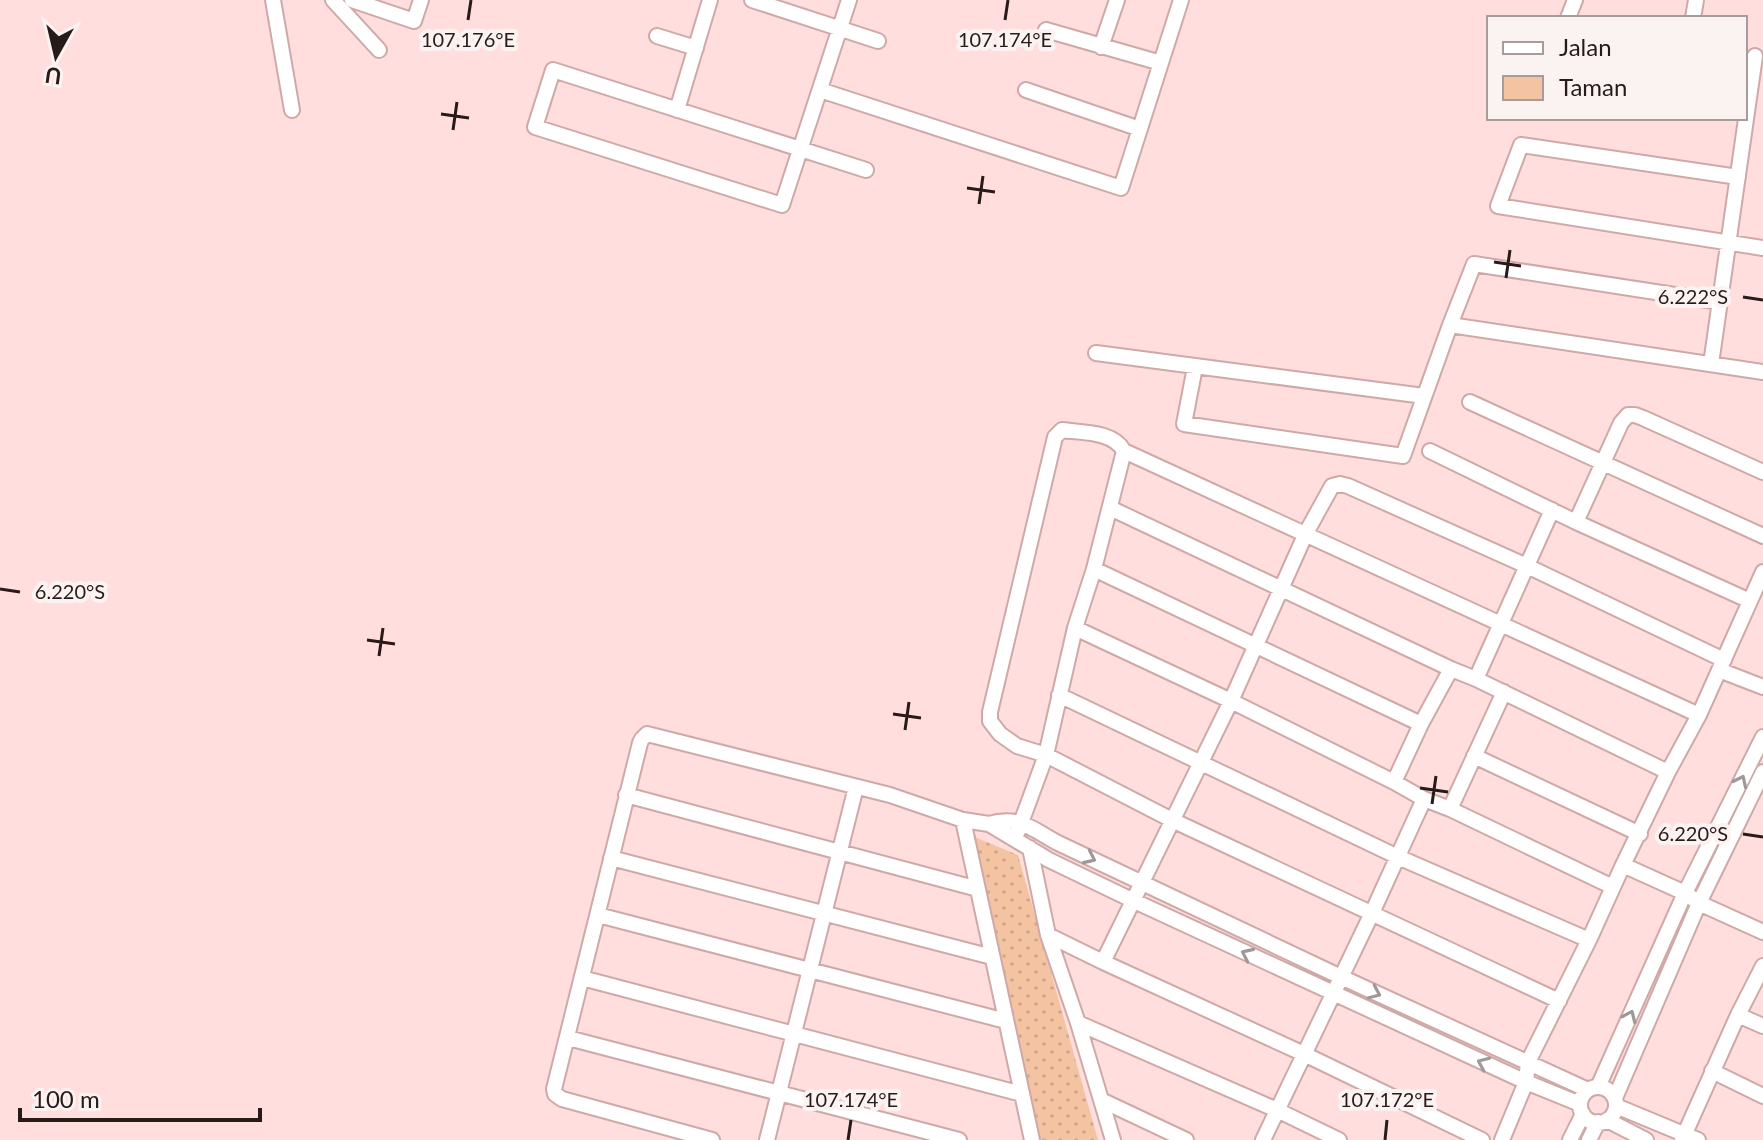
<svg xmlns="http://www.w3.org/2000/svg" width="1763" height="1140" viewBox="0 0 1763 1140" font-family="Lato,sans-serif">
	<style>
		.green { fill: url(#green-dots) }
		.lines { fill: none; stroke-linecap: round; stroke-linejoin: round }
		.minor-casing { stroke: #cfa9a7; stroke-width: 18 }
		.minor { stroke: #fff; stroke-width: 14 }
		.oneway { stroke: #9e9898 }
		.ticks { fill: none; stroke: #281a19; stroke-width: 3 }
		.ticks-label { font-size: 20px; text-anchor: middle; fill: #281a19; stroke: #fbf2f2; stroke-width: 8; stroke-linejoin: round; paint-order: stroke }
	</style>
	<defs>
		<pattern id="green-dots" width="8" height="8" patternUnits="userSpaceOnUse" patternTransform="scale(2)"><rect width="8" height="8" fill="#f4c3a1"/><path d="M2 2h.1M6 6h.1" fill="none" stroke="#d1a78a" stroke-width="1.8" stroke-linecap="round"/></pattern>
	</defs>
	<rect width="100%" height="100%" fill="#ffdedd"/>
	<path class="green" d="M972,836L1018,855L1098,1140H1034Z"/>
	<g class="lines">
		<defs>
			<path id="minor" d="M273,0L292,110
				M333,0L379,50
				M352,0L414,21L421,0
				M752,0L878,41
				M849,0L782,205L535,127L553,70L866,170
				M1568,18L1575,0
				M1693,18L1696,0
				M1046,30L1161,63
				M657,36L696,48
				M1101,47L1117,0
				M820,90L1121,188L1181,0
				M1026,90L1140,129
				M677,110L710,0
				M1738,177L1521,145L1498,206L1763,248
				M1450,325L1763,372
				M1096,353L1424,396
				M1711,364L1755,56
				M1195,367L1184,424L1403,456L1450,325L1474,264L1720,302
				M1470,402L1763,536
				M1430,451L1576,522L1750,601
				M1110,508L1451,669L1476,679L1668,772
				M1576,522L1621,423L1628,415H1635L1643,418L1763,472
				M1094,569L1421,724
				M1075,628L1231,701L1394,782L1424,799L1450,809L1613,887
				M1719,670L1763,687
				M1476,679L1552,510
				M1059,695L1398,857L1589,940
				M1474,756L1640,834
				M1394,782L1421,724L1451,669
				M626,795L978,889
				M1450,809L1504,692
				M963,820L1032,1140
				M989,824C1019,815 1032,829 1058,843L1341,977L1588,1090
				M1018,831L1046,755L1075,628L1094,569L1124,451
				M1030,848L1048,935L1078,1023L1113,1140
				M611,858L992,957
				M1623,865L1685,893L1699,903L1763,932
				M598,915L1006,1021
				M1048,935L1103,962L1304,1054L1482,1140
				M1103,962L1231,701L1306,533L1332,486L1340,484L1348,486L1527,566L1724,660
				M582,978L1022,1094
				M1559,1001L1172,820L1046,755L1017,746L1000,734L990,721V712L1055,437L1062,430C1083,433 1113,431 1124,451L1699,715
				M1738,1015L1763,1026
				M1078,1023L1277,1110L1339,1140
				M568,1038L959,1140
				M1712,1071L1763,1096
				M1598,1087L1685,893L1763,737
				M1580 1105a18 18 0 1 1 36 0a18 18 0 1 1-36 0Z
				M1615,1098L1699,903L1763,772
				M1101,1100L1186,1140
				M1616,1106L1698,1140
				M1607,1120L1646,1140
				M712,1140L562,1099L555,1094L554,1089L640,743L642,739L647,734L890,795L963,820L989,824L1049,860L1132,900L1526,1082L1580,1104
				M767,1140L856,787
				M1263,1140L1372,913L1424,799
				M1502,1140L1526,1082L1528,1062L1589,940L1623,865L1668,772L1699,715L1763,572
				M1570,1140L1583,1114
				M1589,1140L1598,1122
				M1682,1140L1738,1015L1763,966"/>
		</defs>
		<use href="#minor" class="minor-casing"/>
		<use href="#minor" class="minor"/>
	</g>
	<defs><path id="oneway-chevron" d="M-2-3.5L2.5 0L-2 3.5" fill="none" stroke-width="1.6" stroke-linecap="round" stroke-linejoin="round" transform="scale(2)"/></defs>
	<g class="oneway">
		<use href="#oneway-chevron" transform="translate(1741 781) rotate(-64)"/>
		<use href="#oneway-chevron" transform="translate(1090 858) rotate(25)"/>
		<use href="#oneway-chevron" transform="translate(1247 954) rotate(-155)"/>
		<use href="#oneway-chevron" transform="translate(1375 993) rotate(24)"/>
		<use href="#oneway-chevron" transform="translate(1630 1016) rotate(-66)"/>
		<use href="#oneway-chevron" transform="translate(1483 1063) rotate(-156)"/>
	</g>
	<path class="ticks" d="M468,20L471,0M1005,20L1008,0M441,114L469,118M453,130L457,102M967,188L995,192M979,204L983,176M1494,262L1521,266M1506,278L1510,250M1743,297L1763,300M0,589L20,592M367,640L395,644M379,656L383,628M893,714L921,718M905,730L909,702M1420,788L1448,792M1432,804L1436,776M1743,834L1763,837M848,1140L851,1120M1385,1140L1387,1120"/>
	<g class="ticks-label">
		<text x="468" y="47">107.176°E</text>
		<text x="1005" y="47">107.174°E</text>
		<text x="1693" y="304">6.222°S</text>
		<text x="70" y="599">6.220°S</text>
		<text x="1693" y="841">6.220°S</text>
		<text x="851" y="1107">107.174°E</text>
		<text x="1387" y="1107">107.172°E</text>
	</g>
	<rect x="1487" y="16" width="260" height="104" fill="#fbf2f2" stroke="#a79c9b" stroke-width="2"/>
	<rect x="1503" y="42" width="40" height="12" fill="#ffffff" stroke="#a79c9b" stroke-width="2"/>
	<text x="1559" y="56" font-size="24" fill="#281a19">Jalan</text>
	<rect x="1503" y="76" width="40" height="24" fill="#f4c3a1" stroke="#a79c9b" stroke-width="2"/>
	<text x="1559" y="96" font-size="24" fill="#281a19">Taman</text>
	<g transform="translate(56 56) rotate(188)" stroke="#fbf2f2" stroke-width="6" paint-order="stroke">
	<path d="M0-6L14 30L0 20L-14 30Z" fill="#281a19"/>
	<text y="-12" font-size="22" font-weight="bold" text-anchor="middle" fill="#281a19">U</text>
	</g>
	<path d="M20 1108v12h240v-12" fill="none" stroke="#281a19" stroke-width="4"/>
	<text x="32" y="1108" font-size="24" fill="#281a19" stroke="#fbf2f2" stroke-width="6" paint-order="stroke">100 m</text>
</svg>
